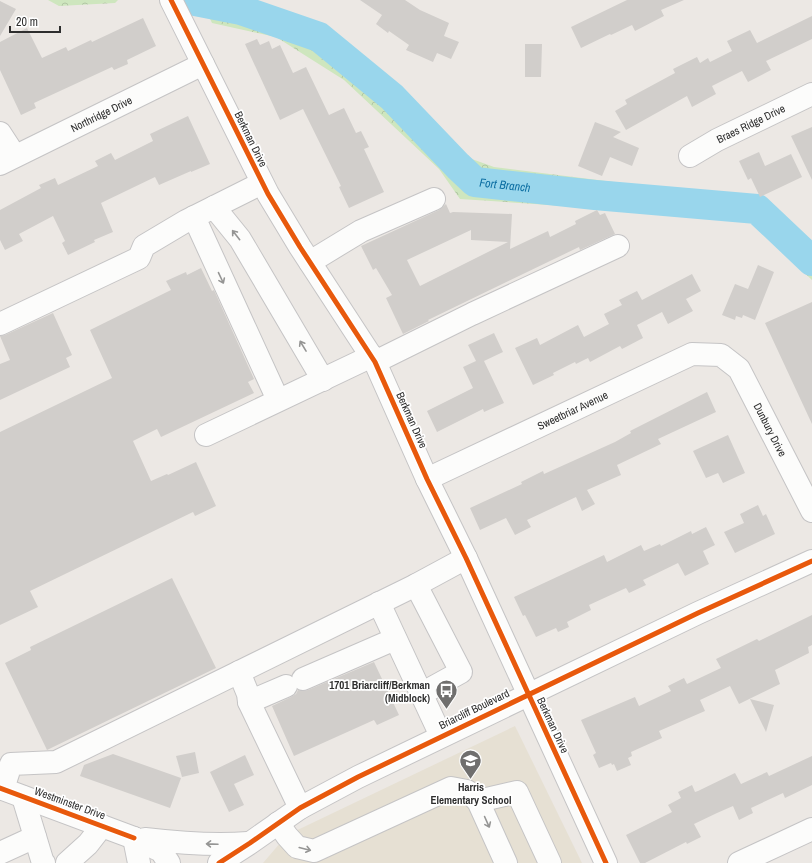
<svg xmlns="http://www.w3.org/2000/svg" width="812" height="863" viewBox="0 0 812 863" font-family="'Archivo Narrow',sans-serif">
	<style>
		.education { fill: #e6e0d3 }
		.forest { fill: url(#forest-crowns) }
		.lines { fill: none; stroke-linecap: round; stroke-linejoin: round }
		.river { stroke: #99d6ec; stroke-width: 30 }
		.building { fill: #d1cecb; fill-rule: evenodd }
		.minor-casing { stroke: #c5c4c5; stroke-width: 24 }
		.minor { stroke: #fcfcfb; stroke-width: 22 }
		.cycleway-casing { stroke: #fff; stroke-width: 8 }
		.cycleway { stroke: #e8590c; stroke-width: 5 }
		.oneway { stroke: #959594 }
		.labels { text-anchor: middle; stroke-width: 3.5; stroke-linejoin: round; paint-order: stroke }
		.street-label { font-size: 11px; fill: #2e2e2e; stroke: #fff }
		.poi-label { font-size: 11px; font-weight: bold; fill: #2e2e2e; stroke: #fff; text-anchor: end }
		.water-label { font-size: 12px; font-style: italic; fill: #0d6fa3; stroke: #fff }
	</style>
	<defs>
		<pattern id="forest-crowns" width="20" height="18" patternUnits="userSpaceOnUse"><rect width="20" height="18" fill="#cee6be"/><path d="M2 6a3 3 0 1 1 6 0M12 15a3 3 0 1 1 6 0" fill="none" stroke="#b1c6a4"/></pattern>
	</defs>
	<rect width="100%" height="100%" fill="#ece8e4"/>
	<path class="education" d="M515,726L582,863H263L287,835Z"/>
	<path class="forest" d="M48,0H118L115,3L59,6Z
		M201,0H247L326,26L388,81L458,154L494,167L733,197L770,204L812,246V280L746,218L460,199L439,169L344,80L276,37L212,23Z"/>
	<g class="lines">
		<path class="river" id="s1" d="M190,0L241,10L319,37L392,97L458,166L475,182L595,195L757,209L812,261"/>
	</g>
	<path class="building" d="M360,0H405L420,10L449,23L444,36L459,42L451,59L437,53L433,62L406,50L409,45L389,31L388,33L376,24L382,15Z
		M627,0H684L661,10L664,16L635,31L632,25L611,35L610,34L581,48L571,27Z
		M0,1L16,9L0,36Z
		M812,16V39L766,61L771,70L748,82L742,71L712,86L716,94L692,107L687,96L626,130L615,111L627,104L625,100L675,73L673,69L697,57L700,63L708,58L710,62L732,51L727,41L750,30L757,43Z
		M143,18L156,46L127,60L128,64L114,70L112,67L34,103L36,108L21,115L0,70V42L27,28L42,58L66,47L68,51L91,40L92,42Z
		M257,39L260,45L269,41L272,49L280,45L293,73L306,67L329,115L344,108L356,133L361,131L369,147L364,149L384,192L349,208L339,187L341,186L303,109L280,120L245,44Z
		M525,44H542L541,77H525Z
		M188,116L210,164L191,172V171L159,185L155,177L101,203L113,232L94,240L95,242L68,255L62,243L65,241L53,216L19,234L23,241L5,250L0,240V210L41,188L39,185L55,178L58,185L98,166L95,161L111,153L115,160L153,141L150,134Z
		M595,122L621,132L613,137L639,148L632,166L610,157L602,176L578,166Z
		M812,127V180L791,136Z
		M759,152L765,166L791,154L802,177L760,197L751,178L748,180L739,161Z
		M446,204L450,213L453,212L512,214L510,249L548,231L550,237L576,224L575,221L597,210L600,215L605,213L615,234L580,250L579,247L428,320L429,321L403,334L386,298L392,295L376,268L373,270L361,246L439,210ZM471,230V240L508,242L420,286L407,260Z
		M758,265L774,272L755,320L743,315L742,318L736,316L735,320L722,315L735,284L748,289Z
		M201,268L212,291L214,290L254,379L248,382L254,393L161,437L157,429L133,441L151,481L167,474L168,475L196,462L216,506L195,516L193,512L30,591L38,607L0,625V432L112,378L90,330L171,290L166,281L186,272L187,275Z
		M692,274L701,291L686,299L693,311L668,324L662,312L637,325L643,338L622,349L620,346L590,362L588,358L576,364L575,362L553,373L554,375L533,385L515,348L537,338L540,345L578,325L584,337L609,324L604,314L622,305L619,300L637,291L642,300Z
		M812,302V424L765,323Z
		M53,313L72,355L66,358L70,367L0,400V364L10,360L0,336L5,335Z
		M494,333L503,352L484,361L504,403L484,412L483,409L437,432L427,411L473,388L463,367L476,361L468,345Z
		M707,392L716,412L658,439L661,444L617,465L621,475L587,490L595,504L582,511L576,497L527,520L531,527L515,535L506,518L480,530L470,508L522,484L521,482L543,471L544,474L615,442L631,433L630,431Z
		M728,435L745,473L723,483L718,473L706,478L693,451Z
		M758,505L763,516L766,514L775,534L735,553L724,532L744,523L740,514Z
		M706,527L715,545L703,551L709,564L685,576L678,563L643,580L646,585L629,593L626,588L589,605L591,610L567,622L569,627L558,632L556,628L536,637L525,615L523,616L514,597L604,555L607,562L641,545L644,551L660,544L661,546L691,531L692,534Z
		M172,578L216,668L47,750L5,663L31,650L30,647Z
		M812,615V645L808,647L809,653L775,670L780,684L739,704L730,686L700,700L705,711L659,731L662,738L631,752L632,756L628,758L631,765L617,771L614,764L612,765L611,763L599,768L593,755L596,753L581,720L635,697L639,706L671,691L668,686L684,678L687,684L721,668L716,659L757,639L759,641Z
		M374,662L399,715L377,725L374,720L294,756L272,706L291,697L296,694L298,690L302,691L308,690Z
		M750,699L774,705L766,732Z
		M195,752L199,773L182,777L176,756Z
		M113,754L181,778L170,808L80,776L84,765Z
		M245,755L254,775L234,784L244,805L229,812L210,772Z
		M812,756V785L785,798L783,793L751,808L753,813L739,820L733,806L717,813L694,824L701,837L687,844L686,842L645,863H640L626,835L672,812L668,805L681,798L678,792L692,785L695,792L698,791L735,773L741,784L767,772L769,776Z"/>
	<g class="lines">
		<defs>
			<g id="minor">
				<path d="M171,0L268,194L300,247L375,362L427,479L466,558L606,863"/>
				<path d="M0,133L15,156"/>
				<path id="s2" d="M690,156L717,140L812,94"/>
				<path id="s3" d="M0,164L203,64"/>
				<path d="M214,207L240,239L323,380"/>
				<path d="M194,217L278,400"/>
				<path d="M310,262L361,231L434,199"/>
				<path d="M0,324L139,258L144,246L186,221L262,183"/>
				<path d="M375,362L472,314L618,246"/>
				<path d="M206,435L372,356"/>
				<path id="s4" d="M427,479L692,354L721,355L739,369L812,511"/>
				<path d="M416,585L461,672L421,694"/>
				<path d="M379,603L441,736"/>
				<path d="M239,672L248,694L249,702L300,808"/>
				<path d="M303,679L395,639"/>
				<path d="M249,702L286,686"/>
				<path d="M0,788L134,838L161,851L169,863"/>
				<path d="M3,789L11,764L56,762L416,585L466,558"/>
				<path d="M23,797L43,863H44"/>
				<path d="M478,801L517,792L550,863"/>
				<path d="M278,823L287,836L297,847L314,851L451,788L467,791L478,801L506,863"/>
				<path d="M134,838L139,863"/>
				<path d="M145,839C179,843 213,846 248,843"/>
				<path d="M0,853L35,837"/>
				<path d="M67,863L88,844L102,826"/>
				<path d="M219,863L250,843L300,808L358,777L698,613L812,561"/>
				<path d="M739,863L812,829"/>
			</g>
		</defs>
		<use href="#minor" class="minor-casing"/>
		<use href="#minor" class="minor"/>
		<defs>
			<path id="cycleway" d="M171,0L268,194L300,247L375,362L427,479L466,558L606,863
				M0,788L134,838
				M219,863L250,843L300,808L358,777L698,613L812,561"/>
		</defs>
		<use href="#cycleway" class="cycleway-casing"/>
		<use href="#cycleway" class="cycleway"/>
	</g>
	<defs><path id="oneway-shaft" d="M-6 0H5M1.5-3L5.5 0L1.5 3" fill="none" stroke-width="1.6" stroke-linecap="round" stroke-linejoin="round"/></defs>
	<g class="oneway">
		<use href="#oneway-shaft" transform="translate(236 235) rotate(-128)"/>
		<use href="#oneway-shaft" transform="translate(221 278) rotate(65)"/>
		<use href="#oneway-shaft" transform="translate(303 346) rotate(-121)"/>
		<use href="#oneway-shaft" transform="translate(487 822) rotate(66)"/>
		<use href="#oneway-shaft" transform="translate(212 844) rotate(-178)"/>
		<use href="#oneway-shaft" transform="translate(305 849) rotate(14)"/>
	</g>
	<defs>
		<symbol id="bus-pin" viewBox="-11 -11 22 30"><path d="M0 17L-7.5 6A9.5 9.5 0 1 1 7.5 6Z" fill="#706f6e" stroke="#fff"/><path d="M-5-6H5V4H4V6H2V4H-2V6H-4V4H-5ZM-3.5-4V0h7V-4ZM-3.5 1.2v1.5H-2V1.2ZM2 1.2v1.5H3.5V1.2Z" fill="#fff"/></symbol>
		<symbol id="school-pin" viewBox="-11 -11 22 30"><path d="M0 17L-7.5 6A9.5 9.5 0 1 1 7.5 6Z" fill="#706f6e" stroke="#fff"/><path d="M0-5L7-2L0 1L-7-2ZM-4 1L0 2.5L4 1V4Q0 6-4 4Z" fill="#fff"/></symbol>
	</defs>
	<g fill-rule="evenodd">
		<use href="#bus-pin" x="434" y="678" width="25" height="34"/>
		<use href="#school-pin" x="458" y="748" width="25" height="34"/>
	</g>
	<g class="labels">
		<g class="street-label">
			<text dy="4" stroke="none"><textPath href="#s3" startOffset="113">Northridge Drive</textPath></text>
			<text dy="4" stroke="none"><textPath href="#s2" startOffset="69">Braes Ridge Drive</textPath></text>
			<text transform="translate(251 139) rotate(64)" y="4">Berkman Drive</text>
			<text dy="4" stroke="none"><textPath href="#s4" startOffset="161">Sweetbriar Avenue</textPath></text>
			<text transform="translate(412 420) rotate(66)" y="4">Berkman Drive</text>
			<text dy="4" stroke="none"><textPath href="#s4" startOffset="413">Dunbury Drive</textPath></text>
			<text transform="translate(474 709) rotate(-26)" y="4">Briarcliff Boulevard</text>
			<text transform="translate(553 725) rotate(65)" y="4">Berkman Drive</text>
			<text transform="translate(70 803) rotate(20)" y="4">Westminster Drive</text>
		</g>
		<g class="poi-label">
			<text x="430" y="689">1701 Briarcliff/Berkman<tspan x="430" dy="13">(Midblock)</tspan></text>
			<text x="471" y="791" text-anchor="middle">Harris<tspan x="471" dy="13">Elementary School</tspan></text>
		</g>
		<g class="water-label">
			<text dy="4" stroke="none"><textPath href="#s1" startOffset="378">Fort Branch</textPath></text>
		</g>
	</g>
	<path d="M10 26v6h50v-6" fill="none" stroke="#2e2e2e" stroke-width="2"/>
	<text x="16" y="26" font-size="12" fill="#2e2e2e" stroke="#ffffff" stroke-width="3" paint-order="stroke">20 m</text>
</svg>
